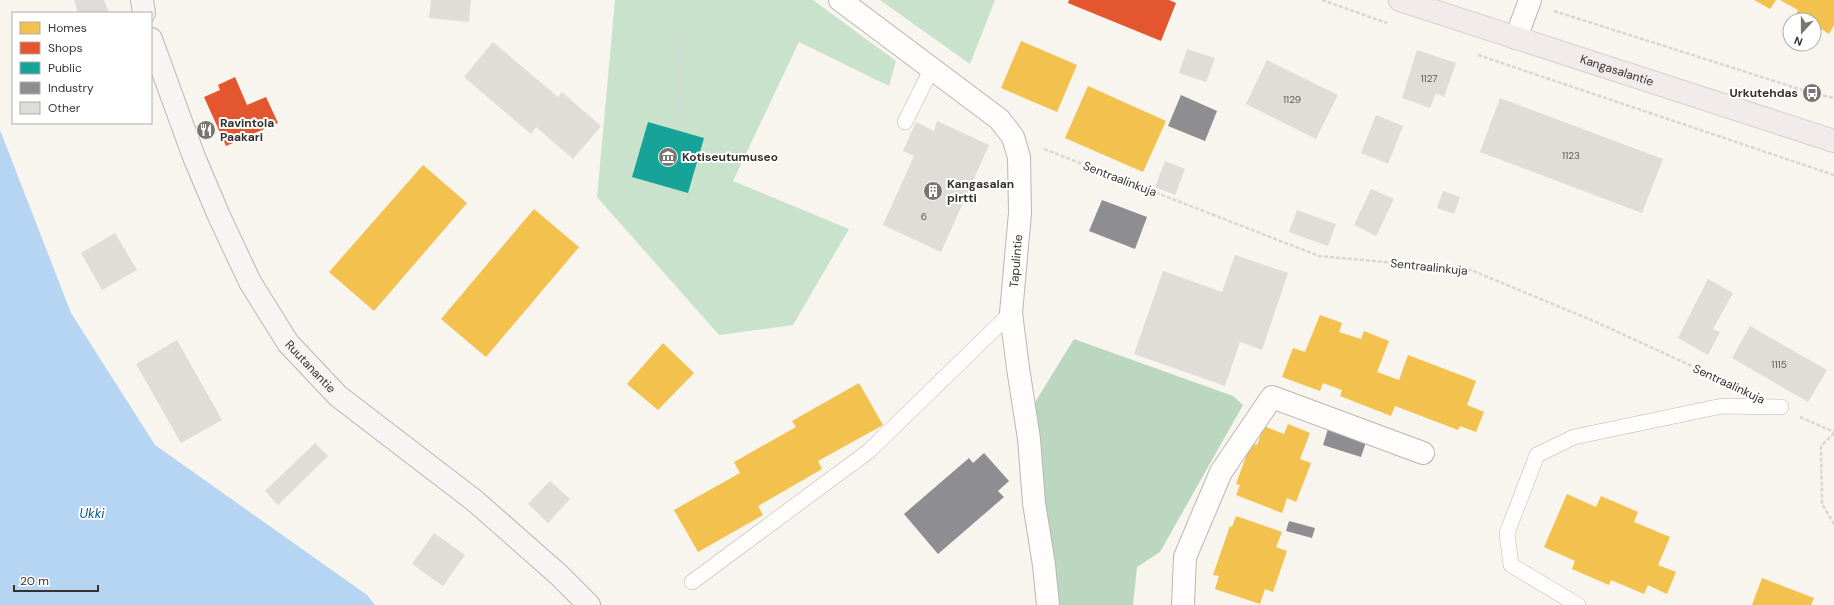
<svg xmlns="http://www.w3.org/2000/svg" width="1834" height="605" viewBox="0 0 1834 605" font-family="'DM Sans',sans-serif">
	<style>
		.green { fill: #c9e2cc }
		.forest { fill: #bbd7c0 }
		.water { fill: #b6d5f2 }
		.homes { fill: #f2c14e }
		.shops { fill: #e4572e }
		.public { fill: #17a398 }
		.industry { fill: #8d8d92 }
		.building { fill: #e0dcd7 }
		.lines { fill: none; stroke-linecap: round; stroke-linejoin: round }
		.service-casing { stroke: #bab6b2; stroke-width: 16 }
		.minor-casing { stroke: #bab6b2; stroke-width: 24 }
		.secondary-casing { stroke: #bab6b2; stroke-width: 24 }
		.primary-casing { stroke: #d4d2cf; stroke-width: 24 }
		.path { stroke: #d9d7d5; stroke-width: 2.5; stroke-dasharray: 4 2; stroke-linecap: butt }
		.service { stroke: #fefdfc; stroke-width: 15 }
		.minor { stroke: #fefdfc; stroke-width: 22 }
		.secondary { stroke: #f8f4f3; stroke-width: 22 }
		.primary { stroke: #f1eceb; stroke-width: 22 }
		.labels { text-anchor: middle; stroke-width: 4; stroke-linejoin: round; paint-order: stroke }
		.number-label { font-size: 10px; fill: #605c58 }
		.street-label { font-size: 12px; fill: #35322d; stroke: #fff }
		.poi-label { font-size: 12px; font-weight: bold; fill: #35322d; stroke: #fff; text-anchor: start }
		.water-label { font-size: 13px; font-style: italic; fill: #015185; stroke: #fff }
	</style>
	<rect width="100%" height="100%" fill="#f8f4ee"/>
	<path class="green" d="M615,0H813L896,61L889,86L799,42L733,181L849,229L793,325L719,335L597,197Z
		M880,0H995L970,64Z"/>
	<path class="forest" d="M1074,339L1233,396L1243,405L1160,552L1137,567L1133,605H1054L1029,412Z"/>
	<path class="water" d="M0,130L71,313L155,445L367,595L375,605H0Z"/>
	<path class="homes" d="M1754,0H1776L1770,9Z
		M1780,0H1834V25L1829,34L1814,24V20H1793L1798,10Z
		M1021,41L1077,65L1057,112L1001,88Z
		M1088,86L1166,121L1143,172L1065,138Z
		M423,165L467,203L374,311L329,272Z
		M534,209L579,247L486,357L441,319Z
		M1320,315L1342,323L1339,332L1361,339L1364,331L1389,341L1377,372L1399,380L1408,355L1476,381L1467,405L1484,412L1476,432L1460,426L1458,430L1395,406L1391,416L1340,396L1342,390L1323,383L1320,391L1282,377L1293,348L1305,352Z
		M663,343L694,373L658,410L627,384Z
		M859,383L883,425L818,461L822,469L758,506L763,515L698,552L674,510L740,473L734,462L796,427L792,421Z
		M1288,424L1310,433L1300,459L1311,463L1296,502L1287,498L1282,513L1236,495L1240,485L1236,484L1251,443L1257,445L1264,426L1284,434Z
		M1567,494L1596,507L1601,496L1638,512L1634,522L1670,537L1658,565L1676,572L1667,594L1648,585L1644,594L1611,580L1609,585L1572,569L1575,561L1544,547Z
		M1236,516L1282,532L1276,547L1287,551L1273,592L1265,589L1260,604L1215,589L1219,576L1213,575L1230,526L1232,527Z
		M1762,578L1814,598L1811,605H1752Z"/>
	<path class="shops" d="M1069,0H1169L1176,3L1161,41L1068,3Z
		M235,77L247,105L266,97L278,123L226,146L204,97L220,90L218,85Z"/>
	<path class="public" d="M648,122L704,138L688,193L632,177Z"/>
	<path class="industry" d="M1181,95L1217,111L1205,141L1168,126Z
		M1102,200L1147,217L1135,249L1089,231Z
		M1328,429L1366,442L1361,457L1323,445Z
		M984,453L1009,481L998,491L1004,497L938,554L904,514L969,458L973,463Z
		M1289,521L1315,528L1312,538L1286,531Z"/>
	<path class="building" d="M74,0H104L109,13H78Z
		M431,0H471L469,22L429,18Z
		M493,42L558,97L562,92L601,126L573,159L536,127L531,134L464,77Z
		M1187,49L1215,58L1206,82L1179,73Z
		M1417,50L1456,63L1444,97L1436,93L1430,108L1402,98Z
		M1267,60L1338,95L1316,139L1246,104Z
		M1500,98L1663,159L1642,213L1480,152Z
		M1376,115L1403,126L1388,164L1361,153Z
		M937,121L989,145L941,252L883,225L914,156L903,151L916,122L934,131Z
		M1165,161L1185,169L1175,195L1155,187Z
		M1371,189L1394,199L1376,236L1354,225Z
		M1443,191L1460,197L1454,214L1437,208Z
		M1297,210L1336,224L1328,246L1289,232Z
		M115,233L137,270L102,290L81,253Z
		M1235,255L1288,273L1262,350L1240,342L1225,386L1134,354L1163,271L1222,292Z
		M1708,279L1733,293L1713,329L1720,332L1708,355L1678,338Z
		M1750,326L1827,370L1808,402L1732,358Z
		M177,340L222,420L181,443L136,364Z
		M315,443L328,456L278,505L265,491Z
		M550,481L570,499L548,523L528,504Z
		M434,533L465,555L443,586L412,564Z"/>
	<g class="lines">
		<defs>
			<path id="service" d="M905,122L931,70
				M692,582L869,451L1011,313
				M1578,605L1511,565L1507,533L1537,455L1574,437L1722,406L1781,407"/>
			<path id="minor" d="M840,0L999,119L1013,137L1019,157L1020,213L1011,313L1018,368L1029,439L1034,503L1044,565L1048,605
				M1516,38L1530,0
				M1183,605L1185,557L1221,472L1272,397L1423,453"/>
			<g id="secondary">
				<path d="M142,0L144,13"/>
				<path id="s1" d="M151,39L194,157L219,216L250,282L288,343L338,396L475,501L559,575L589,605"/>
			</g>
			<g id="primary">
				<path id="s2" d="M1400,0L1834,141"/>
			</g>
		</defs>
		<use href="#service" class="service-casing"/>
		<use href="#minor" class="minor-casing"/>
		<use href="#secondary" class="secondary-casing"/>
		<use href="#primary" class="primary-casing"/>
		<path class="path" d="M1322,0L1387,23
			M1554,11L1812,93L1834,98
			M1478,55L1834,175
			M677,130L682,30
			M1044,149L1319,256L1471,270L1596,322L1727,382
			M1800,417L1834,432
			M1834,433L1821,446L1822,504L1834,524"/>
		<use href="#service" class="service"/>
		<use href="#minor" class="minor"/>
		<use href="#secondary" class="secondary"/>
		<use href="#primary" class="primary"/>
	</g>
	<defs>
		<symbol id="bus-disc" viewBox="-11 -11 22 22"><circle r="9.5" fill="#797671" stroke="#fff"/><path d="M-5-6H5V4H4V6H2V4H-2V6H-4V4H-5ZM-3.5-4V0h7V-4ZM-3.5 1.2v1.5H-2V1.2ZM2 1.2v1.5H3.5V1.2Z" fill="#fff"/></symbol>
		<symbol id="restaurant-disc" viewBox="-11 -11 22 22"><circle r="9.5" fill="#797671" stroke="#fff"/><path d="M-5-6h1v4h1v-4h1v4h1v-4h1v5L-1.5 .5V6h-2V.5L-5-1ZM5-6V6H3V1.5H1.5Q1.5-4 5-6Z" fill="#fff"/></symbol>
		<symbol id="museum-disc" viewBox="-11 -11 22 22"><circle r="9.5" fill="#797671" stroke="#fff"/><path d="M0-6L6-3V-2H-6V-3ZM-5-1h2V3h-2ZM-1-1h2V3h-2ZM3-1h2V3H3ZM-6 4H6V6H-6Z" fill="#fff"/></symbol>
		<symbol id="building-disc" viewBox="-11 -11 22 22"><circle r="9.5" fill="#797671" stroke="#fff"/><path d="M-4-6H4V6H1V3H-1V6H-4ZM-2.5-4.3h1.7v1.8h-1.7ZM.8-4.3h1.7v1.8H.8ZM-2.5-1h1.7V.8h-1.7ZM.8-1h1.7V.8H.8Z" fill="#fff"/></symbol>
	</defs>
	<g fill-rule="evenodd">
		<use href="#bus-disc" x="1801" y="82" width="22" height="22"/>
		<use href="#restaurant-disc" x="195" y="119" width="22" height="22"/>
		<use href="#museum-disc" x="657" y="146" width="22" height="22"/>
		<use href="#building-disc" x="922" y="180" width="22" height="22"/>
	</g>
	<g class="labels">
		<g class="number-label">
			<text x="1429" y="82">1127</text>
			<text x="1292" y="103">1129</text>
			<text x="1571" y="159">1123</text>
			<text x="924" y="220">6</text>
			<text x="1779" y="368">1115</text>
		</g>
		<g class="street-label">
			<text dy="4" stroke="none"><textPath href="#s2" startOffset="228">Kangasalantie</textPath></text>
			<text transform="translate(1120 179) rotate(21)" y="4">Sentraalinkuja</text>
			<text transform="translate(1016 261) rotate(-85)" y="4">Tapulintie</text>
			<text transform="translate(1429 267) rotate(6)" y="4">Sentraalinkuja</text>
			<text dy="4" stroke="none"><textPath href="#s1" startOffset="367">Ruutanantie</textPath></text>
			<text transform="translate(1729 384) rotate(25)" y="4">Sentraalinkuja</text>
		</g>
		<g class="poi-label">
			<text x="1798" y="97" text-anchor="end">Urkutehdas</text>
			<text x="220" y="127">Ravintola<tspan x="220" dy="14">Paakari</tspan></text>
			<text x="682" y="161">Kotiseutumuseo</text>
			<text x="947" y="188">Kangasalan<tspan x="947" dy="14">pirtti</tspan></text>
		</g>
		<g class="water-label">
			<text x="92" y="518">Ukki</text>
		</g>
	</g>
	<rect x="12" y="12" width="140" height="112" fill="#ffffff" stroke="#aeadab"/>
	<rect x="20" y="22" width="20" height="12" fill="#f2c14e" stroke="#aeadab"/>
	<text x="48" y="32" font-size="12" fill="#35322d">Homes</text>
	<rect x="20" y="42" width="20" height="12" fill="#e4572e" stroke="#aeadab"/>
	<text x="48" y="52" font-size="12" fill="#35322d">Shops</text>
	<rect x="20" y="62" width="20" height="12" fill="#17a398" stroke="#aeadab"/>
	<text x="48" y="72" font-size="12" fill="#35322d">Public</text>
	<rect x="20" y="82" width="20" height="12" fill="#8d8d92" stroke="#aeadab"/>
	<text x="48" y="92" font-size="12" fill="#35322d">Industry</text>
	<rect x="20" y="102" width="20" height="12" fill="#e0dcd7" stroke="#aeadab"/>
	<text x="48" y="112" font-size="12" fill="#35322d">Other</text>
	<g transform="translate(1802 32) rotate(201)"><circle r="19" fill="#ffffff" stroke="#aeadab"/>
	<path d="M0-3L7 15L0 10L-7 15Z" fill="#797671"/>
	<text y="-6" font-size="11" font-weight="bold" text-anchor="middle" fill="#35322d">N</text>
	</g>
	<path d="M14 585v6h84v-6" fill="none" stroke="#35322d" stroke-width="2"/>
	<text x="20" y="585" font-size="12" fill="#35322d" stroke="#ffffff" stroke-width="3" paint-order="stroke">20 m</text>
</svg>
